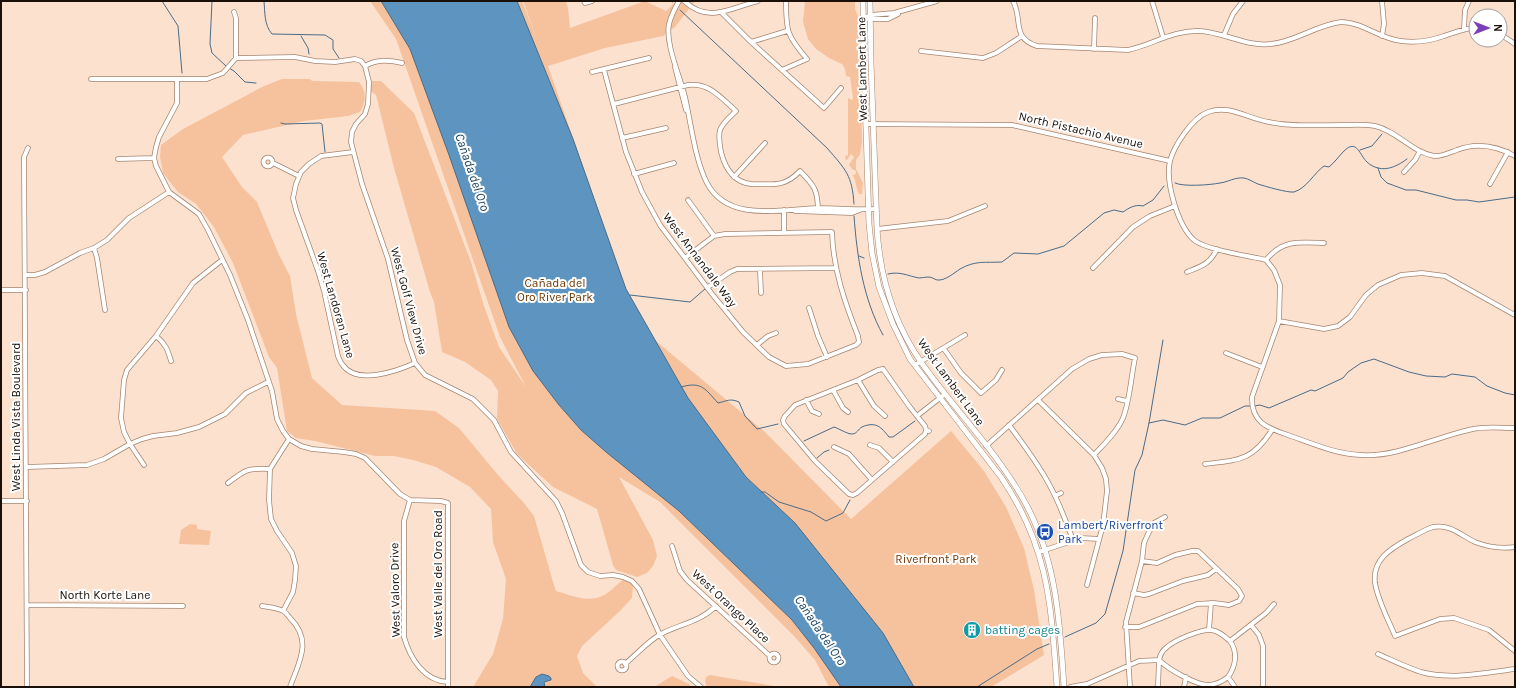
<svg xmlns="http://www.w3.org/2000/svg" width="1516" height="688" viewBox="0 0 1516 688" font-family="Karla,sans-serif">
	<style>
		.green { fill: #f6c29d }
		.water { fill: #5e94c0; stroke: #4a6c89 }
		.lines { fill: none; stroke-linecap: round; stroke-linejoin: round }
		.stream { stroke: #4a6c89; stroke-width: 1 }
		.minor-casing { stroke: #a48671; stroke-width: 5.5 }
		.major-casing { stroke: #a48671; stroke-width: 6 }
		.minor { stroke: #fff; stroke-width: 4 }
		.major { stroke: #fff; stroke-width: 5 }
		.labels { text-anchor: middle; stroke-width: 4; stroke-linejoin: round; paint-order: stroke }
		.street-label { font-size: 12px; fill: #1b1008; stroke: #fff }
		.park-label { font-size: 12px; fill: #6e3906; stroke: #fff }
		.transit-label { font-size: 12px; fill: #164399; stroke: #fff; text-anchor: start }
		.culture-label { font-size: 12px; fill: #0d838f; stroke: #fff; text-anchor: start }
		.water-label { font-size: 13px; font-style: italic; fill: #153f5e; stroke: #fff }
	</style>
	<rect width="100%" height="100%" fill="#fce1cf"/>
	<path class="green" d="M370,1H522L537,39L523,1H566L568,8L570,28L645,1L666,11L676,1H695L675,27L663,36L605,48L548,66L633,310L644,331L765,432L851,519L951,431L984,471L1006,507L1024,548L1034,590L1044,655L991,687H829L815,660L794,636L660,502L619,477L653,540L657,556L653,566L647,573L637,577L616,570L613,565L597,509L553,487L517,454L497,419L498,391L491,380L465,362L442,352L434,302L430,292L394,168L376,95L370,91L372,81H381L414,113L471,262L484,306L499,347L526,387L500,337L396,39Z
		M805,1H855V9L858,16L862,141L860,154L856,160V169L863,183L862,194H859C856,188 856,182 853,175L856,174V171L852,169L849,165L854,157L851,154L847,160L845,159L846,155L848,156V98L852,100L853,98L850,77L846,76L845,69L842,64L829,58L816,49L808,39L803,22Z
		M282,79H310L312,81L359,82C367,92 366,102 360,112L348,116L304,121L243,135L222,157L242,187L257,202L279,255L290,276L296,314L312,378L342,405L435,411L459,428L498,475L524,503L534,516L553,582L556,591C574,596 589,604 606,594C612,590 617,584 623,580L631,582L633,585L632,598L620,611L582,646L577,656L583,673L597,687H473L493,654L503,619L506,579L493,542L491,509L470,487L436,467L413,460L394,456H375L315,441L296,438L287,431L277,368L269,357L233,263L214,227L196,204L178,192L163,173L160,157L161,145L183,129L264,86Z
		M190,524L197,525V529L211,531L209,545L179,544L181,530Z
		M710,675L774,686L776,687H707L705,681L706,677Z
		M672,676L689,684L691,687H654Z"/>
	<path class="water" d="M381,1H517L573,139L626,289L688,398L746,477L795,523L883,633L914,687H841L814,648L792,620L679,511L606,452L581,430L559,405L533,371L509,327L449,155L410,49Z
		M542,674L549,676L551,678V680L544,682L545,687H530L536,677Z"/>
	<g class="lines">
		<path class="stream" d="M162,1L178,26L182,73
			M212,1L210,44L212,53L226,66
			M264,1C265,12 264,25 272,34L325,35L333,40V49L339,58
			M671,1L672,2
			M680,10L827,148C846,170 852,175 854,204
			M301,36L308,48L309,54
			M229,68L234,71L245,82L256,83
			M281,123L285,124L320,123L322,124L325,152
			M1360,150L1372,146L1382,134
			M1378,168C1388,171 1399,165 1407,159
			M1175,183C1183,187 1210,185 1220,183C1228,182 1235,177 1244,178C1249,179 1253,182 1258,184C1264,186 1288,193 1294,192C1307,188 1314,173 1324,166L1329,167C1335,162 1339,156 1344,151C1357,138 1360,156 1367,162C1370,165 1374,167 1378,168L1381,177L1387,183L1406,190H1416L1456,200H1467L1479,202L1515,197
			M854,216C857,256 863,299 883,335
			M859,256L864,258
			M888,274C900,271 908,276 919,278C922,278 925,277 928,277C932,277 934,279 937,280C945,281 954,273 960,269C976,260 985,263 1002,262L1014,253L1038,254L1064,246L1104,213L1114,210L1123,212C1129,208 1135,204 1143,206L1153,200L1164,186
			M630,295L690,302L705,289
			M681,387C702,381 705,389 718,403C727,401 730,398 739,402L745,416L757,429L778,424
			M1254,406L1260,405L1269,408L1311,390L1315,391L1343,378L1348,372L1361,363L1374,359L1409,372L1426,376L1445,377L1452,374L1475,377L1487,386L1505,393L1515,395
			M1149,423L1163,420L1185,425L1202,418H1220L1245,406H1250
			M804,441L834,427C840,429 847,434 852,434C857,434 858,429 862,427C876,421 881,427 889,437H893L915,421
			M817,458L824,452L829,450
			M761,492H765L779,502L811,512L826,521L843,513L850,500
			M1065,637L1096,623L1105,614L1123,551L1135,470L1142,455L1149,423L1163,340
			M977,687L1037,649L1049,644"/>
		<defs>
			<path id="minor" d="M584,1L585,3L592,1
				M679,1C675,8 671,16 669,24C665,44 680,76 685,97C691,123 695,160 707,183C728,223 781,209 818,208C838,208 857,210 876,209
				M684,1C709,24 730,8 758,1
				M1013,1C1023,19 1011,38 1037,46L1128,50C1152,45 1173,30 1199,31C1224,32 1246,47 1271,44C1295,42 1316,25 1341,22C1362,22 1380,39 1401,41C1415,43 1430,41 1444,36C1454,33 1464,28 1476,28
				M1152,1L1163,37
				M1382,1L1384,24L1382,36
				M234,12L236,18V58
				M721,12L751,42L824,108L841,88
				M863,18L871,15L894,13L937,1
				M868,19H888L898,14
				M1464,29L1465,10L1469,1
				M1500,34L1515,44
				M1224,35L1233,14L1243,1
				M751,42L787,31
				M1094,49L1095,18
				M921,51L983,58L996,53L1022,36
				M365,66C377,59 389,60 402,63
				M675,67L686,110
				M604,70L626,152L642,192L660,225L712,294L743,332L769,357L786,366L808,364L856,345L859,342
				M782,70L807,59C787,36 786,31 786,1
				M592,72L649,58
				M91,79H207L223,73L236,58L295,57L315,61L335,62L355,59L361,61L365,66L369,82L368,104L365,114L356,124L352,132L351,142L362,184L388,259L407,340L415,363L425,375L473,399L494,420L511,452L556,501L562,513L581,565L588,572L600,576L613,575L623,577L632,581L639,589L660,635L688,676L701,687
				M177,79V103L159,137L156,147L154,158L156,166L169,192L199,214L208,230L230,275L248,320L272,391L277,419L283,431L289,439L301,446L312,449L344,452L356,454L365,458L400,494L410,500L441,501L448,503V687
				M614,104L688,85C709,82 721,98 736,111C730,117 723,122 720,130C718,137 720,145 721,152C725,168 733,182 751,184C772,184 784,188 800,171C815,186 818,191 818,212
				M866,124L1012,125L1170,161
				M622,138L666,128
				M353,152L321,156L309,164L301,172L296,184L293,198L296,210L318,271L324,291L338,356C339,358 340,362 342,364C356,386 397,371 415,363
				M1515,156C1497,146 1477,142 1457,150C1451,152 1441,157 1434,156C1412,152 1397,131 1375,126C1365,124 1352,125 1342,125C1318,125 1293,127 1269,122C1248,119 1230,104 1208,112C1192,118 1174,146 1170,161C1165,182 1178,226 1194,240C1206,250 1250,256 1266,260L1274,270L1280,285L1279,321L1252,397C1251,422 1267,428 1288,435C1311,443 1335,454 1361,455C1396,458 1438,436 1473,429C1486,426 1501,428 1515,428
				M263.5 162a4.5 4.5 0 1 1 9 0a4.5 4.5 0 1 1-9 0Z
				M118,159L154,158
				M273,163L299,176
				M1404,172L1415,160L1420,151
				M634,174L674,163
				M734,177L765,143
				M1490,184L1508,152
				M688,200L714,236
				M795,211L852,213L860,210
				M877,229L948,221L985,206
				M784,233V210
				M94,248L97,258L105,310
				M685,258L714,236L725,234L832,232C833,269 845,303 858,336L859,342
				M1266,260C1283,239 1300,242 1324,243
				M1093,268L1133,227L1150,216L1175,206
				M760,270L761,293
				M1187,272C1202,266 1210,264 1217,249
				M25,275H35L45,272L80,253L94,248L107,240L129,218L169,192
				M708,287L730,272L737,269L836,268
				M1,290H26
				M809,308L818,336L827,357
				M1279,321L1324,329L1338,326L1350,317L1366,295L1378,285L1401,275L1422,273L1445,276L1515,315
				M156,336C165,343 168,350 171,361
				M757,345L768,336L776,333
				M944,349L961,373L981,393L996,380L1002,370
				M1226,353L1262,367
				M915,365L965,335
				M883,369L878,370L858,380L795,405L785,416L783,420L784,424L815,461L849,494L853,495L857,493L925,434L926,430L929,431
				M883,369L909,406L925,426L926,430
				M858,380L874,406L885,416
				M833,390L843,408L848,412
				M1118,399L1127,401
				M806,400L812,411L819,414
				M1038,400L1094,455L1102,468L1106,479L1107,491L1103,525L1087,585
				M917,416L945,394
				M1009,425C1024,445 1039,465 1050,486C1060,504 1066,522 1073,540
				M870,445L879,448L893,462
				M986,446L1072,369L1089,359L1102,355L1122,354L1135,358C1131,377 1130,400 1123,418C1117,432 1104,444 1094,455
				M834,447L849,454L872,480
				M1205,464C1239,460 1252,461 1272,430
				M144,465L130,444L124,432L121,418L124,380L127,370L156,336L193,283L222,260
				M27,467L87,465L104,459L130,444L142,439L153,436L177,433L199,427L225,414L246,393L268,382
				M228,483C246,469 248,468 270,469
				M1055,496L1061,493
				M410,500L404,521V637C410,658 424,681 448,682
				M1,501H27
				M672,546L680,571L687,580L770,656
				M1515,547C1502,549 1488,547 1475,542C1460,535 1451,524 1433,527C1424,530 1416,535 1408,539C1390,549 1372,560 1375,583C1378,601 1388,619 1395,636L1440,619L1454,618L1489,630L1515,651
				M1039,552L1081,538L1099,539
				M1133,593L1144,595L1149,594L1183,581L1208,575L1216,569
				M27,605L183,606
				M262,606C268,607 278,608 283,611C286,612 288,616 290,618C313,641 299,662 290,687
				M283,611L293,592L295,580L296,566L292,553L277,531L271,519L269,500L270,469L289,439
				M1251,625L1259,635L1263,646V687
				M1125,627H1139L1197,604L1214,603L1229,605L1239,601L1242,596L1238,589L1198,551H1192L1175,555L1157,563L1142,561
				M1209,630L1211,603
				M1230,641C1238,652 1236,666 1228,677L1235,687
				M769.5 658a4.5 4.5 0 1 1 9 0a4.5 4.5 0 1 1-9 0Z
				M1378,654C1392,660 1406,667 1421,672C1451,680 1484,673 1515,669
				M1159,660C1168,669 1197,686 1210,685C1217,684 1223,681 1228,677
				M617.5 666a4.5 4.5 0 1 1 9 0a4.5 4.5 0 1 1-9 0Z
				M625,664C637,654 648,641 661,634C680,624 700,622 716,606
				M27,687L24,157L28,148
				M1070,687L1087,684L1139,661L1159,660C1160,655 1163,650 1167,647C1175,640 1201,629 1211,630C1219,631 1224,636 1230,641L1266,613L1274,604
				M1130,687L1126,622L1142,561L1144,543L1148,534L1154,523L1165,517
				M1158,687L1159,660
				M1184,687L1186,677"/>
			<path id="major" d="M863,1L864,65L869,224L872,253L879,287L893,324L910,359L1001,477C1049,547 1051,605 1057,687
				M870,1L871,63L877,229C880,276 894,323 921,362C955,411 1000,454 1028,508C1057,564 1060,625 1064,687"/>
		</defs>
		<use href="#minor" class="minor-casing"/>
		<use href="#major" class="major-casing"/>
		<use href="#minor" class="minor"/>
		<use href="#major" class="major"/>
	</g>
	<defs>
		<symbol id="bus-disc" viewBox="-11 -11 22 22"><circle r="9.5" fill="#1a4fb4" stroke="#fff"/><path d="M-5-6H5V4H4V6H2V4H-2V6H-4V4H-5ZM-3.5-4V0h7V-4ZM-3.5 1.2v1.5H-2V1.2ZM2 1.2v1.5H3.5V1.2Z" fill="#fff"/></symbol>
		<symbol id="building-disc" viewBox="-11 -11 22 22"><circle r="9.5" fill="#0f9aa8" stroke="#fff"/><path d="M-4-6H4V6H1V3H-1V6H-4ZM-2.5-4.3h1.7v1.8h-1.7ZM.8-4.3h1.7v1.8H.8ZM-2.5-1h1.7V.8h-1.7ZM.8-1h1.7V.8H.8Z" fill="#fff"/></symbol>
	</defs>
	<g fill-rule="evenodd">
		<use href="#bus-disc" x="1035" y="522" width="20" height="20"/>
		<use href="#building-disc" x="962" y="620" width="20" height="20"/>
	</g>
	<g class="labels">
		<g class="street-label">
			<text transform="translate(862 69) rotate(-91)" y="4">West Lambert Lane</text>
			<text transform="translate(1081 130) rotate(13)" y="4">North Pistachio Avenue</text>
			<text transform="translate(700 260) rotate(53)" y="4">West Annandale Way</text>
			<text transform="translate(409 301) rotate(75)" y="4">West Golf View Drive</text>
			<text transform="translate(336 305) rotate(74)" y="4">West Landoran Lane</text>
			<text transform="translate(951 382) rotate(54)" y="4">West Lambert Lane</text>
			<text transform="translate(16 417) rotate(-90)" y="4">West Linda Vista Boulevard</text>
			<text transform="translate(438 574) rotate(-90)" y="4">West Valle del Oro Road</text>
			<text transform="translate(395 590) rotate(-91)" y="4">West Valoro Drive</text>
			<text x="105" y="599">North Korte Lane</text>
			<text transform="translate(731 606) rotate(43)" y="4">West Orango Place</text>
		</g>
		<g class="park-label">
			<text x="555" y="287">Cañada del<tspan x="555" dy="14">Oro River Park</tspan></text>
			<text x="936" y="563">Riverfront Park</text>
		</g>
		<g class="transit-label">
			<text x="1058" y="529">Lambert/Riverfront<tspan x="1058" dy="14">Park</tspan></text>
		</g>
		<g class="culture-label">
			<text x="985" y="634">batting cages</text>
		</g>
		<g class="water-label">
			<text transform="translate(473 172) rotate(71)" y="5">Cañada del Oro</text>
			<text transform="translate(821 630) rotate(56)" y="5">Cañada del Oro</text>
		</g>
	</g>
	<rect width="1516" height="688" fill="none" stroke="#1b1008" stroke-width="4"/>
	<g transform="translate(1488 28) rotate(90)"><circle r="19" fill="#ffffff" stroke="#a49f9c"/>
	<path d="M0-3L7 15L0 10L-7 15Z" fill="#7c3fb5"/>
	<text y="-6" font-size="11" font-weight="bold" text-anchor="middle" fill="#1b1008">N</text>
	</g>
</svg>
